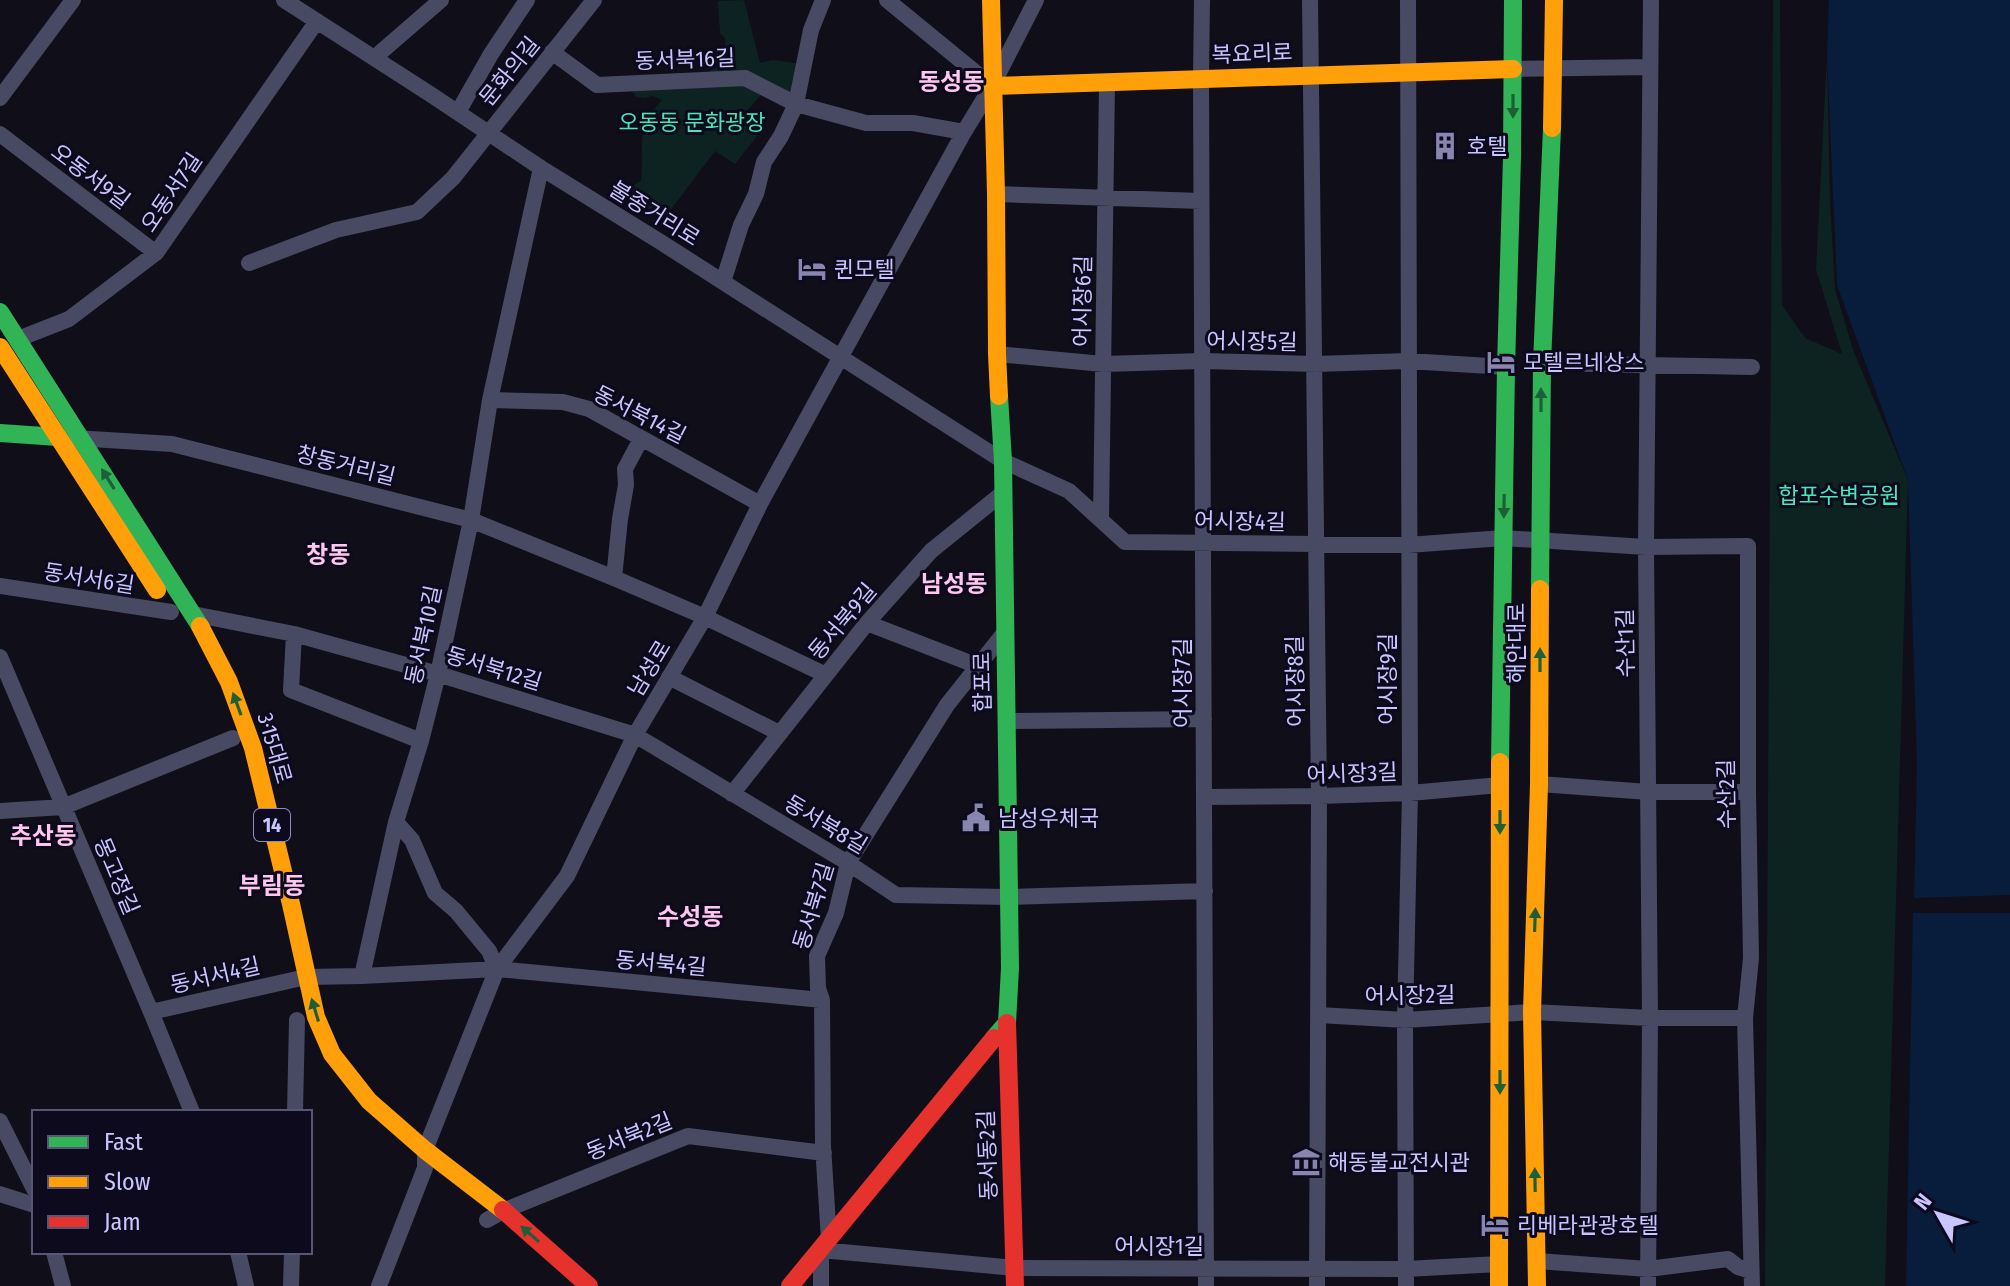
<svg xmlns="http://www.w3.org/2000/svg" width="2010" height="1286" viewBox="0 0 2010 1286" font-family="'Fira Sans Condensed','Noto Sans KR',sans-serif">
	<style>
		.green { fill: #0d2322 }
		.water { fill: #081d3b }
		.lines { fill: none; stroke-linecap: round; stroke-linejoin: round }
		.street { stroke: #484962; stroke-width: 16 }
		.fast { stroke: #30b455; stroke-width: 18 }
		.slow { stroke: #ff9f0a; stroke-width: 18 }
		.jam { stroke: #e5322d; stroke-width: 18 }
		.oneway { fill: #1e5f38 }
		.labels { text-anchor: middle; stroke-width: 6; stroke-linejoin: round; paint-order: stroke }
		.shield { fill: #0c0a1c; stroke: #908dbb; stroke-width: 2 }
		.shield-label { font-size: 20px; font-weight: bold; fill: #c9c5ff }
		.street-label { font-size: 22px; fill: #c9c5ff; stroke: #0c0a1c }
		.park-label { font-size: 22px; fill: #49e6b8; stroke: #0c0a1c }
		.poi-label { font-size: 22px; fill: #c9c5ff; stroke: #0c0a1c; text-anchor: start }
		.neighbourhood-label { font-size: 24px; font-weight: bold; fill: #ffc7ed; stroke: #0c0a1c }
	</style>
	<rect width="100%" height="100%" fill="#100e18"/>
	<path class="green" d="M744,0L760,63L773,60L801,64L793,96L766,89L747,111L765,126L735,164L715,151L663,220L630,202L628,189L641,181C645,143 634,132 662,100L653,96L645,98L636,97L632,90L706,73L726,63L725,38L720,33L718,1Z
		M1773,0H1780L1782,305L1805,338L1842,354L1816,269L1827,55L1830,202L1835,289L1853,350L1908,480L1885,1286H1765Z"/>
	<path class="water" d="M1829,0H2010V895L1914,898L1917,765L1908,480L1837,285L1827,55Z
		M1913,913H2010V1286H1906Z"/>
	<g class="lines">
		<path class="street" d="M284,0L430,94L541,168L659,241L1003,461L1069,491L1125,542L1408,545L1503,538L1646,547L1748,546V792L1751,958L1745,1018L1752,1286
			M887,0L992,86
			M1202,0L1201,79L1206,1286
			M1310,0L1319,796L1317,1286
			M552,52L597,85L745,78L796,104L866,123H913L964,132
			M374,58L441,0
			M1513,69L1650,67
			M0,98L73,0
			M458,112L491,54L527,0
			M0,134L156,253
			M996,194L1201,201
			M249,263L336,230L417,212L453,178L594,0
			M723,282L741,225L756,194L764,162L781,136L796,104L811,30L823,0
			M18,339L69,319L156,253L317,21
			M997,354L1103,364L1202,361L1315,364L1408,361L1506,367
			M1542,363L1752,367
			M490,400L563,402L589,409L760,504
			M75,438L172,444L471,520L614,578L705,617L826,675
			M1101,520L1107,82
			M614,578L620,519L626,485L625,469L641,439
			M0,586L171,612
			M193,614L294,634L438,674L635,735L848,863L896,895L1009,897L1205,891
			M867,623L978,666
			M294,634L291,690L421,741
			M0,657L151,1012L192,1112
			M669,677L779,733
			M1007,721L1204,719
			M1539,784L1649,792H1748
			M732,794L867,623L931,551L1004,492
			M1204,797L1319,796L1410,793L1500,785
			M0,811L63,807L233,738
			M396,822L412,840L435,893L456,911L489,951L497,969
			M362,976L396,822L421,741L438,674L471,520L490,400L541,168
			M151,1012L306,977L362,976L497,969L822,1000
			M1319,1015L1405,1020L1532,1012L1650,1018H1745
			M295,1112L297,1020
			M0,1121L34,1189
			M0,1194L34,1205
			M487,1220L503,1211L688,1136L824,1153
			M829,1240L823,1146L822,1000L818,988L817,956L836,913L848,863L947,705L1005,632
			M54,1252L63,1286
			M238,1252L246,1286
			M1537,1261L1648,1269L1728,1259L1738,1267L1751,1271
			M291,1286L292,1252
			M379,1286L425,1168V1150L497,969L567,876L635,735L705,617L760,504L964,132L992,86L1036,0
			M821,1286V1250L1015,1268L1406,1269L1499,1264
			M1406,1286L1405,1020L1410,793L1408,0
			M1648,1286L1650,1018L1646,547L1651,0"/>
		<path class="fast" d="M0,312L200,626
			M0,433L58,437
			M1540,589L1542,363L1552,128
			M1500,762L1506,367L1512,157L1513,0
			M994,1038L1007,1023L1010,968L1003,461L999,396"/>
		<path class="slow" d="M991,0L996,194L997,354L999,396
			M992,86L1513,69
			M1552,128L1554,0
			M0,347L157,590
			M200,626L229,682L253,748L291,904L316,1017L332,1054L369,1101L425,1150L503,1210
			M1499,1286L1500,762
			M1537,1286L1532,1012L1539,784L1540,589"/>
		<path class="jam" d="M1007,1023L1015,1286
			M503,1210L589,1286
			M790,1286L994,1038"/>
	</g>
	<defs><path id="oneway-solid" d="M-6-.8H1V-3.2L6.5 0L1 3.2V.8H-6Z" transform="scale(2)"/></defs>
	<g class="oneway">
		<use href="#oneway-solid" transform="translate(1513 106) rotate(90)"/>
		<use href="#oneway-solid" transform="translate(1541 400) rotate(-90)"/>
		<use href="#oneway-solid" transform="translate(108 479) rotate(-122)"/>
		<use href="#oneway-solid" transform="translate(1504 506) rotate(91)"/>
		<use href="#oneway-solid" transform="translate(1540 660) rotate(-90)"/>
		<use href="#oneway-solid" transform="translate(237 704) rotate(-110)"/>
		<use href="#oneway-solid" transform="translate(1500 822) rotate(90)"/>
		<use href="#oneway-solid" transform="translate(1535 920) rotate(-88)"/>
		<use href="#oneway-solid" transform="translate(315 1010) rotate(-107)"/>
		<use href="#oneway-solid" transform="translate(1500 1082) rotate(90)"/>
		<use href="#oneway-solid" transform="translate(1535 1180) rotate(-91)"/>
		<use href="#oneway-solid" transform="translate(530 1234) rotate(-139)"/>
	</g>
	<defs>
		<symbol id="building-bare" viewBox="-9 -9 18 18"><path d="M-4-6H4V6H1V3H-1V6H-4ZM-2.5-4.3h1.7v1.8h-1.7ZM.8-4.3h1.7v1.8H.8ZM-2.5-1h1.7V.8h-1.7ZM.8-1h1.7V.8H.8Z" fill="#8885ae" stroke="#0c0a1c" stroke-width="2.5" paint-order="stroke"/></symbol>
		<symbol id="hotel-bare" viewBox="-9 -9 18 18"><path d="M-6-4.5h1.5V1H6V5H4.5V3h-9V5H-6ZM-4 0a1.8 1.8 0 1 1 3.6 0ZM.5 0V-2.5h3Q6-2.5 6 0Z" fill="#8885ae" stroke="#0c0a1c" stroke-width="2.5" paint-order="stroke"/></symbol>
		<symbol id="civic-bare" viewBox="-9 -9 18 18"><path d="M-.6-6.5H3V-4.5H.6V-3L4-1V1h2V6H-6V1h2V-1L-.6-3ZM-1.2 2.5V6h2.4V2.5Z" fill="#8885ae" stroke="#0c0a1c" stroke-width="2.5" paint-order="stroke"/></symbol>
		<symbol id="museum-bare" viewBox="-9 -9 18 18"><path d="M0-6L6-3V-2H-6V-3ZM-5-1h2V3h-2ZM-1-1h2V3h-2ZM3-1h2V3H3ZM-6 4H6V6H-6Z" fill="#8885ae" stroke="#0c0a1c" stroke-width="2.5" paint-order="stroke"/></symbol>
	</defs>
	<g fill-rule="evenodd">
		<use href="#building-bare" x="1425" y="126" width="40" height="40"/>
		<use href="#hotel-bare" x="792" y="249" width="40" height="40"/>
		<use href="#hotel-bare" x="1481" y="342" width="40" height="40"/>
		<use href="#civic-bare" x="956" y="798" width="40" height="40"/>
		<use href="#museum-bare" x="1286" y="1142" width="40" height="40"/>
		<use href="#hotel-bare" x="1475" y="1205" width="40" height="40"/>
	</g>
	<g class="labels">
		<rect class="shield" x="254" y="809" width="36" height="32" rx="6"/>
		<g class="shield-label">
			<text x="272" y="832">14</text>
		</g>
		<g class="street-label">
			<text transform="translate(1252 53) rotate(-2)" y="8">복요리로</text>
			<text transform="translate(685 59) rotate(-2)" y="8">동서북16길</text>
			<text transform="translate(509 71) rotate(-51)" y="8">문화의길</text>
			<text transform="translate(91 176) rotate(37)" y="8">오동서9길</text>
			<text transform="translate(171 192) rotate(-56)" y="8">오동서7길</text>
			<text transform="translate(655 213) rotate(32)" y="8">불종거리로</text>
			<text transform="translate(1082 301) rotate(-89)" y="8">어시장6길</text>
			<text transform="translate(1252 341) rotate(1)" y="8">어시장5길</text>
			<text transform="translate(640 414) rotate(27)" y="8">동서북14길</text>
			<text transform="translate(346 465) rotate(14)" y="8">창동거리길</text>
			<text transform="translate(1240 521) rotate(1)" y="8">어시장4길</text>
			<text transform="translate(89 578) rotate(9)" y="8">동서서6길</text>
			<text transform="translate(842 621) rotate(-50)" y="8">동서북9길</text>
			<text transform="translate(423 635) rotate(-78)" y="8">동서북10길</text>
			<text transform="translate(1516 643) rotate(-90)" y="8">해안대로</text>
			<text transform="translate(1625 643) rotate(-91)" y="8">수산1길</text>
			<text transform="translate(494 668) rotate(17)" y="8">동서북12길</text>
			<text transform="translate(649 668) rotate(-59)" y="8">남성로</text>
			<text transform="translate(1387 679) rotate(-90)" y="8">어시장9길</text>
			<text transform="translate(1295 681) rotate(-91)" y="8">어시장8길</text>
			<text transform="translate(982 682) rotate(-91)" y="8">합포로</text>
			<text transform="translate(1182 683) rotate(-90)" y="8">어시장7길</text>
			<text transform="translate(275 748) rotate(74)" y="8">3·15대로</text>
			<text transform="translate(1352 773) rotate(-2)" y="8">어시장3길</text>
			<text transform="translate(1726 794) rotate(-91)" y="8">수산2길</text>
			<text transform="translate(826 824) rotate(31)" y="8">동서북8길</text>
			<text transform="translate(117 876) rotate(67)" y="8">몽고정길</text>
			<text transform="translate(813 906) rotate(-73)" y="8">동서북7길</text>
			<text transform="translate(661 963) rotate(5)" y="8">동서북4길</text>
			<text transform="translate(215 975) rotate(-13)" y="8">동서서4길</text>
			<text transform="translate(1410 995) rotate(-1)" y="8">어시장2길</text>
			<text transform="translate(629 1136) rotate(-22)" y="8">동서북2길</text>
			<text transform="translate(987 1155) rotate(-92)" y="8">동서동2길</text>
			<text x="1159" y="1254">어시장1길</text>
		</g>
		<g class="park-label">
			<text x="692" y="130">오동동 문화광장</text>
			<text x="1839" y="503">합포수변공원</text>
		</g>
		<g class="poi-label">
			<text x="1467" y="154">호텔</text>
			<text x="834" y="277">퀸모텔</text>
			<text x="1523" y="370">모텔르네상스</text>
			<text x="998" y="826">남성우체국</text>
			<text x="1328" y="1170">해동불교전시관</text>
			<text x="1517" y="1233">리베라관광호텔</text>
		</g>
		<g class="neighbourhood-label">
			<text x="951" y="90">동성동</text>
			<text x="328" y="563">창동</text>
			<text x="954" y="592">남성동</text>
			<text x="43" y="844">추산동</text>
			<text x="272" y="894">부림동</text>
			<text x="690" y="925">수성동</text>
		</g>
	</g>
	<rect x="32" y="1110" width="280" height="144" fill="#0c0a1c" stroke="#585577" stroke-width="2"/>
	<rect x="48" y="1136" width="40" height="12" fill="#30b455" stroke="#585577" stroke-width="2"/>
	<text x="104" y="1150" font-size="24" fill="#c9c5ff">Fast</text>
	<rect x="48" y="1176" width="40" height="12" fill="#ff9f0a" stroke="#585577" stroke-width="2"/>
	<text x="104" y="1190" font-size="24" fill="#c9c5ff">Slow</text>
	<rect x="48" y="1216" width="40" height="12" fill="#e5322d" stroke="#585577" stroke-width="2"/>
	<text x="104" y="1230" font-size="24" fill="#c9c5ff">Jam</text>
	<g transform="translate(1938 1214) rotate(309)" stroke="#0c0a1c" stroke-width="6" paint-order="stroke">
	<path d="M0-6L14 30L0 20L-14 30Z" fill="#c9c5ff"/>
	<text y="-12" font-size="22" font-weight="bold" text-anchor="middle" fill="#c9c5ff">N</text>
	</g>
</svg>
